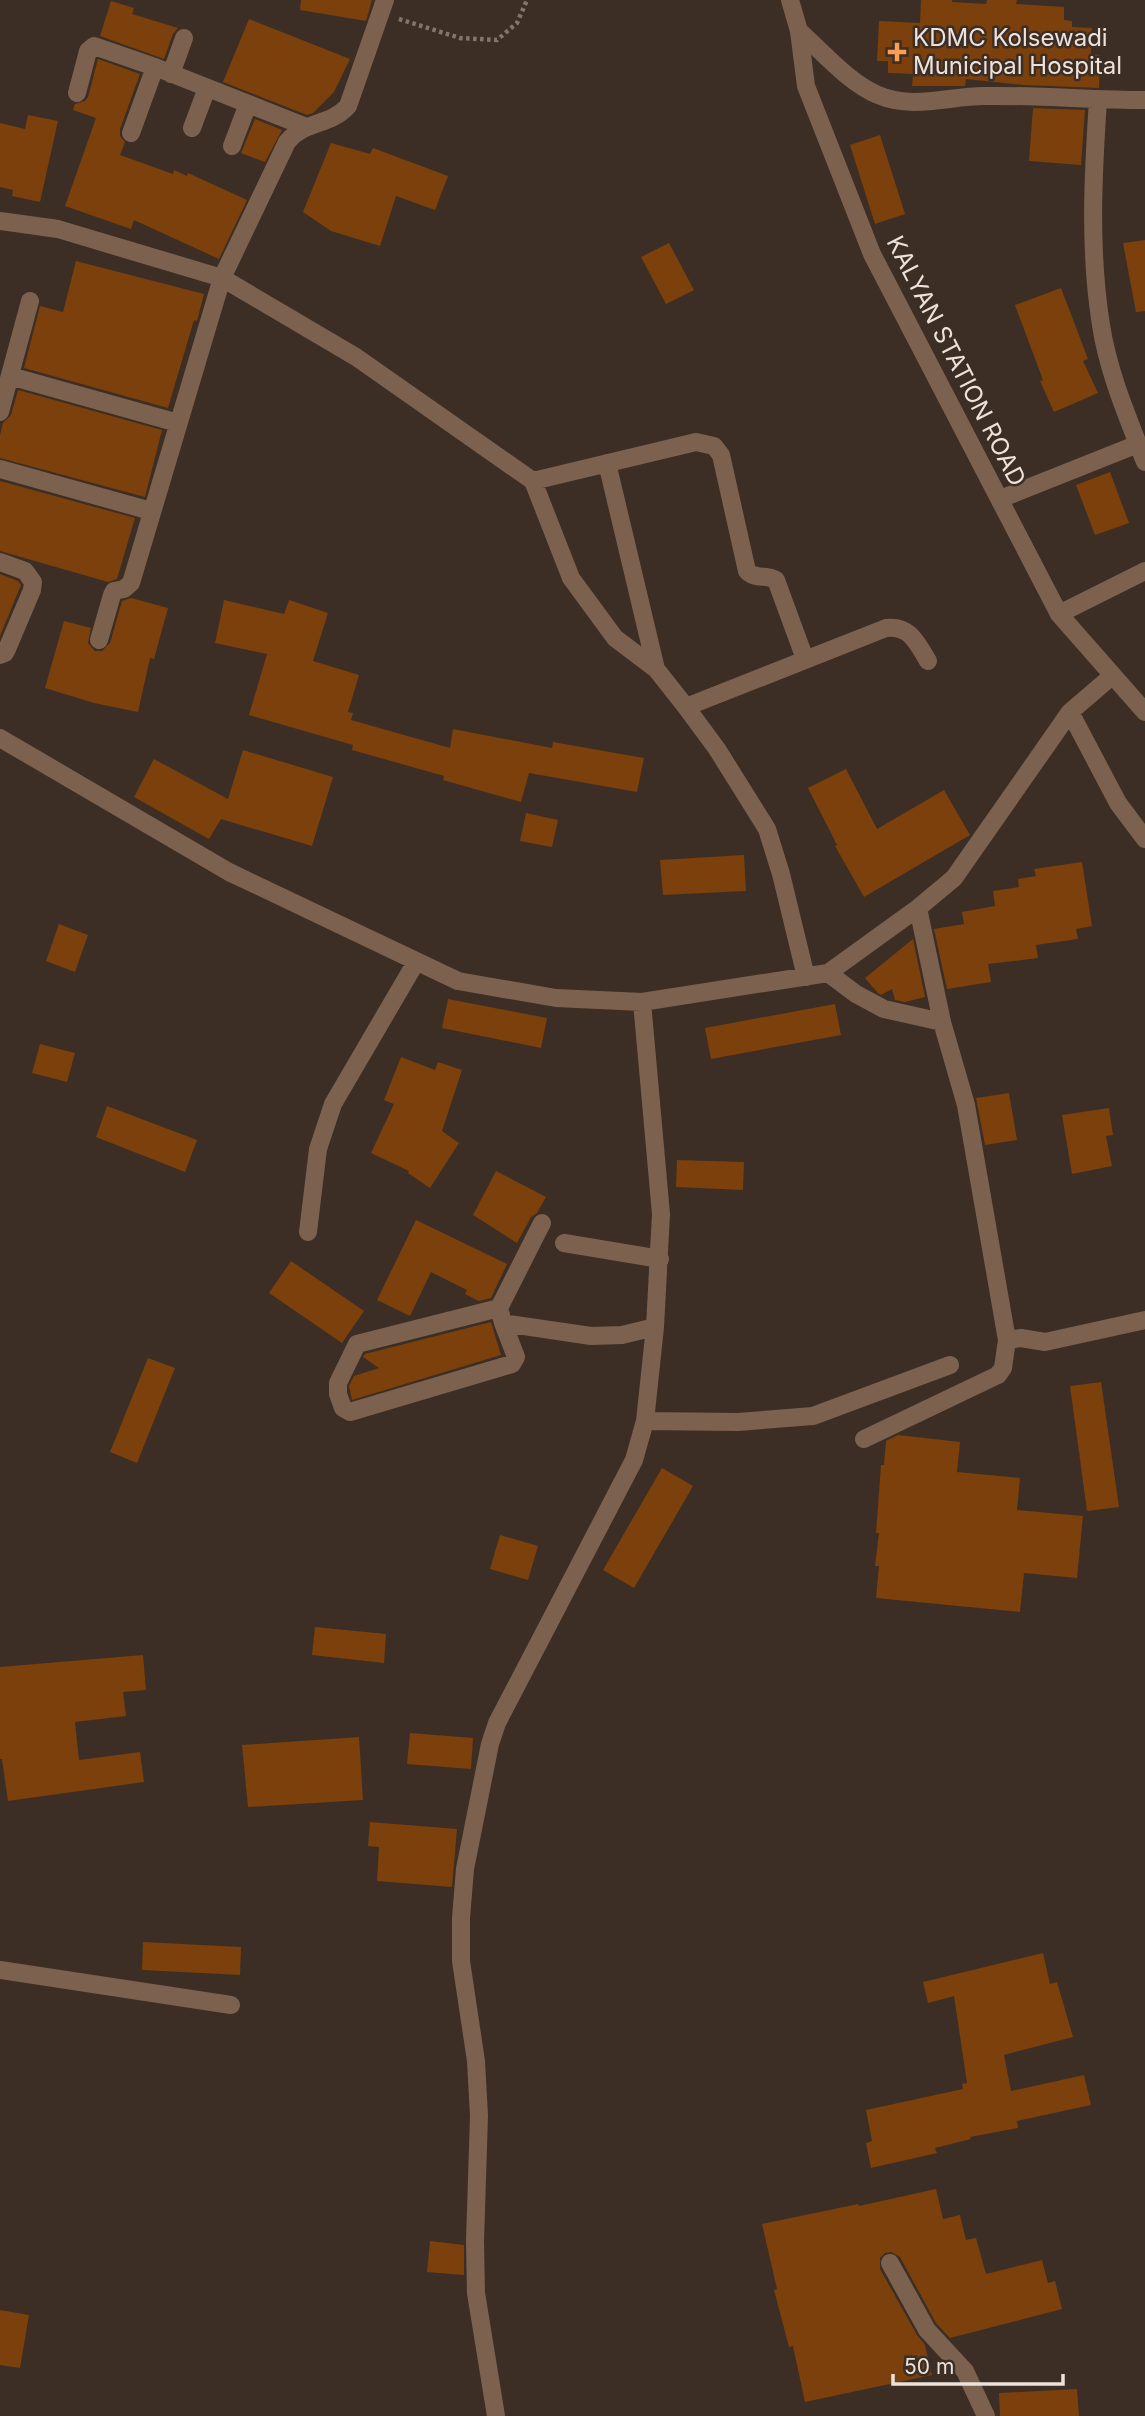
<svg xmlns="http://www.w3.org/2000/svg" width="1145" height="2416" viewBox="0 0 1145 2416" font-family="Inter,sans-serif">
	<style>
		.building { fill: #7b400b }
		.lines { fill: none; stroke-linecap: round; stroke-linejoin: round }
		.path { stroke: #82756d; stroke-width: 4.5; stroke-dasharray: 3.5 3.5; stroke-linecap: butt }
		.minor { stroke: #7d614f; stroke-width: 18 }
		.tertiary { stroke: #7d614f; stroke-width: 18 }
		.poi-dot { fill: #fd9d55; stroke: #3c2e24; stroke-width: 2.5 }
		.labels { text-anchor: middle; stroke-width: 5; stroke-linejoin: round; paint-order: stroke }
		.poi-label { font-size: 24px; fill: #ece2dc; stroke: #3c2e24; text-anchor: start }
		.street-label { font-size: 24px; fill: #ece2dc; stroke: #3c2e24 }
	</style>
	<rect width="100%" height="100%" fill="#3c2e24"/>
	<path class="building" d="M301,0H372L366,21L300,10Z
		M921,0H952V2L986,4L987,0H1017L1016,4L1064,7V20L1072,21V27L1092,28L1091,54L1100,55L1099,88L1024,85L966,79L965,86H912L913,74L888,73V61H877L879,21L920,23Z
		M111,1L134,8L132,14L178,28L173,34L164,59L100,36Z
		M249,19L350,59L334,92L313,113L307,115L223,82Z
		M98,59L140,74L120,129V136L125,142L120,155L173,174L174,170L187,176L188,173L247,200L219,259L134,220L131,229L65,206L96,118L73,110L75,104L85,101L88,97Z
		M1033,108L1085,110L1081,165L1029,161Z
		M28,115L58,121L40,202L12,196L13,190L0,187V123L25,129Z
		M255,119L282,130L265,162L241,153Z
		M880,135L905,214L875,224L850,145Z
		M331,143L370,154L373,148L448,176L435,210L396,196L380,246L331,231L303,212Z
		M1145,240V311L1136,312L1123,243Z
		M669,243L694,290L666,304L641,257Z
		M76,261L204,294L197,321L194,320L168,408L24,368L40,306L63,312Z
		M1061,288L1088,359L1083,361L1098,393L1054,412L1040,381L1043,380L1015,305Z
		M18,390L162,430L145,497L0,458V435L3,423L11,415Z
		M1110,472L1129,523L1095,535L1076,485Z
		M0,481L135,518L117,579L108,582L0,551Z
		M0,574L18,581L21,585L0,636Z
		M131,598L168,608L154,659L150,658L138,712L94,703L45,688L64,621L91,628L88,643L95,651H102L110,643L122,601Z
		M224,600L284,614L289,600L328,613L313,661L359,675L348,712L353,713L351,720L450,748L453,729L552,748L553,742L644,758L637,792L529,773L521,802L443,780L444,776L352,750L353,745L249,715L267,654L215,643Z
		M243,750L333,777L312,846L221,819L209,839L134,797L154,759L228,799Z
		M846,769L877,829L944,790L970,835L864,897L835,846L837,845L808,788Z
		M526,813L558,820L552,847L520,841Z
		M744,855L746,891L663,895L660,860Z
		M1082,862L1092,926L1076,929L1078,939L1036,945L1038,958L988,964L991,982L947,989L934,929L964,924L962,912L995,906L993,891L1019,887L1018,879L1036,876L1034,869Z
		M59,924L88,935L75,972L46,961Z
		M913,939L925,997L905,1002L895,1000L892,989L881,995L878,993L865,978Z
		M448,999L547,1018L541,1048L442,1028Z
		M835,1004L841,1035L711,1059L705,1028Z
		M40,1044L75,1053L67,1082L32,1073Z
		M401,1057L435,1070L438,1062L462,1070L442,1131L459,1143L430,1188L408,1173L409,1171L371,1153L394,1104L384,1100Z
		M1009,1093L1017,1140L985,1145L976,1098Z
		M107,1106L197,1140L185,1172L96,1137Z
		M1109,1108L1113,1135L1106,1136L1112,1166L1072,1174L1062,1115Z
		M677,1160L744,1162L743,1190L676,1187Z
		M496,1171L546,1197L537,1213L531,1217L517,1243L473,1215Z
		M416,1220L507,1264L491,1298L479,1301L465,1294L467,1290L431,1272L410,1316L377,1300Z
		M291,1261L364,1311L342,1343L269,1293Z
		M491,1322L501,1355L352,1400L349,1386L354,1376L379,1368L363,1357L365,1354Z
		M148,1358L175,1368L137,1463L110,1452Z
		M1101,1382L1119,1507L1087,1511L1070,1386Z
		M898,1435L960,1442L957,1472L1020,1478L1017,1510L1083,1516L1077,1578L1024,1573L1020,1612L876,1598L879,1566H875L879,1533H876L881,1465H884L886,1441Z
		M662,1468L693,1486L634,1588L603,1570Z
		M500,1535L538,1546L528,1580L490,1569Z
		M315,1627L386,1634L384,1663L312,1655Z
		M143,1655L146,1690L123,1692L126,1716L75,1722L79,1760L140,1752L144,1782L8,1801L2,1759H0V1667Z
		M410,1733L473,1738L471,1769L407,1764Z
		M359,1737L363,1800L248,1807L242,1745Z
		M370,1822L457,1829L452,1887L377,1881L379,1847L368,1846Z
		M143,1942L241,1947L240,1975L142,1970Z
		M1043,1953L1050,1984L1057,1982L1073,2037L1004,2055L1011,2091L1084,2075L1091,2105L1017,2121L1018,2128L970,2137L971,2139L935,2148L937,2153L871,2168L866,2143L872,2141L866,2110L963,2089L962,2084L967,2083L954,1996L928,2003L923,1982Z
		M936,2189L943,2219L960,2215L966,2240L976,2238L986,2274L1042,2260L1048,2283L1055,2281L1062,2309L950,2338L936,2323L900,2257L891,2252L885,2253L880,2258V2269L917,2335L925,2345L932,2375L805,2402L793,2346L789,2347L774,2290L777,2289L762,2224L858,2204L859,2206Z
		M430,2241L464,2245V2275L427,2272Z
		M0,2310L29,2315L20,2368L0,2365Z
		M1077,2389L1079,2416H1000L999,2393Z"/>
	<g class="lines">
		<path class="path" d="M399,19L460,38L497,40L517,23L527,0"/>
		<path class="minor" d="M799,31C824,53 848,82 878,95C913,110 949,96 984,96C1038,95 1091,100 1145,100
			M171,74L184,38
			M77,93L88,51L94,46L155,67L304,126
			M1098,100C1093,175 1089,250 1101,325C1108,372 1128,418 1145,462
			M192,128L207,88
			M131,133L155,67
			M232,146L248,104
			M0,221L58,229L222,278L356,357L533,481L571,578L615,638L656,669L686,707L717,749L767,829L781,874L806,977
			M10,376L178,423
			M0,412L30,301
			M607,463L656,669
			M0,469L151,511
			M533,481L696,442L714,446L721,455L747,571C755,580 767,574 776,580L805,659
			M1000,499L1138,444
			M0,562L25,571L33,582L32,590L7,649L5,653L0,655
			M1059,614L1145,571
			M99,640L112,595L114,591L124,589L131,583L222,278L287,142C306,119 329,127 348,106L385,0
			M686,707L886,628C910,625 917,643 928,661
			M1070,712L1118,803L1145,839
			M0,738L229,872L458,981L556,998L642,1002
			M918,908L942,1022L966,1105L1007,1340L1021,1338L1045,1342L1145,1320
			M828,973L856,994L884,1009L942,1022
			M542,1223L499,1308L503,1323L591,1336L622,1335L655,1327
			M308,1232L318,1149L333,1104L416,962
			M564,1243L660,1259
			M499,1308L357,1344L338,1383V1394L343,1408L350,1412L512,1364L516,1357L503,1323
			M645,1421L738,1422L813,1416L950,1365
			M864,1439L998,1375L1003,1368L1007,1340
			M0,1970L231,2005
			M890,2263L927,2330L965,2371L986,2416
			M496,2416L476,2293L475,2241L479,2116L476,2061L461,1961V1918L465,1869L490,1744L497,1723L634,1460L645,1421L655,1327L661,1214L642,1002L828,973L918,908L954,878L1070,712L1112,676"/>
		<path class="tertiary" d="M790,0L799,31L806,86L872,254L1059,614L1145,712"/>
	</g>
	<path class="poi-dot" d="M893.5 41.5h7v7h7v7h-7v7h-7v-7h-7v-7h7z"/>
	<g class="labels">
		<g class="poi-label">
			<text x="913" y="46">KDMC Kolsewadi<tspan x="913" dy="28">Municipal Hospital</tspan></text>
		</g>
		<g class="street-label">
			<text transform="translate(956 361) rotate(63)" y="8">KALYAN STATION ROAD</text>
		</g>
	</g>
	<path d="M893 2374v10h170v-10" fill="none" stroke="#ece2dc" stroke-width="3.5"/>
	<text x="904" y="2374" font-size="21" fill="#ece2dc" stroke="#3c2e24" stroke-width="5" paint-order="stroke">50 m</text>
</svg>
